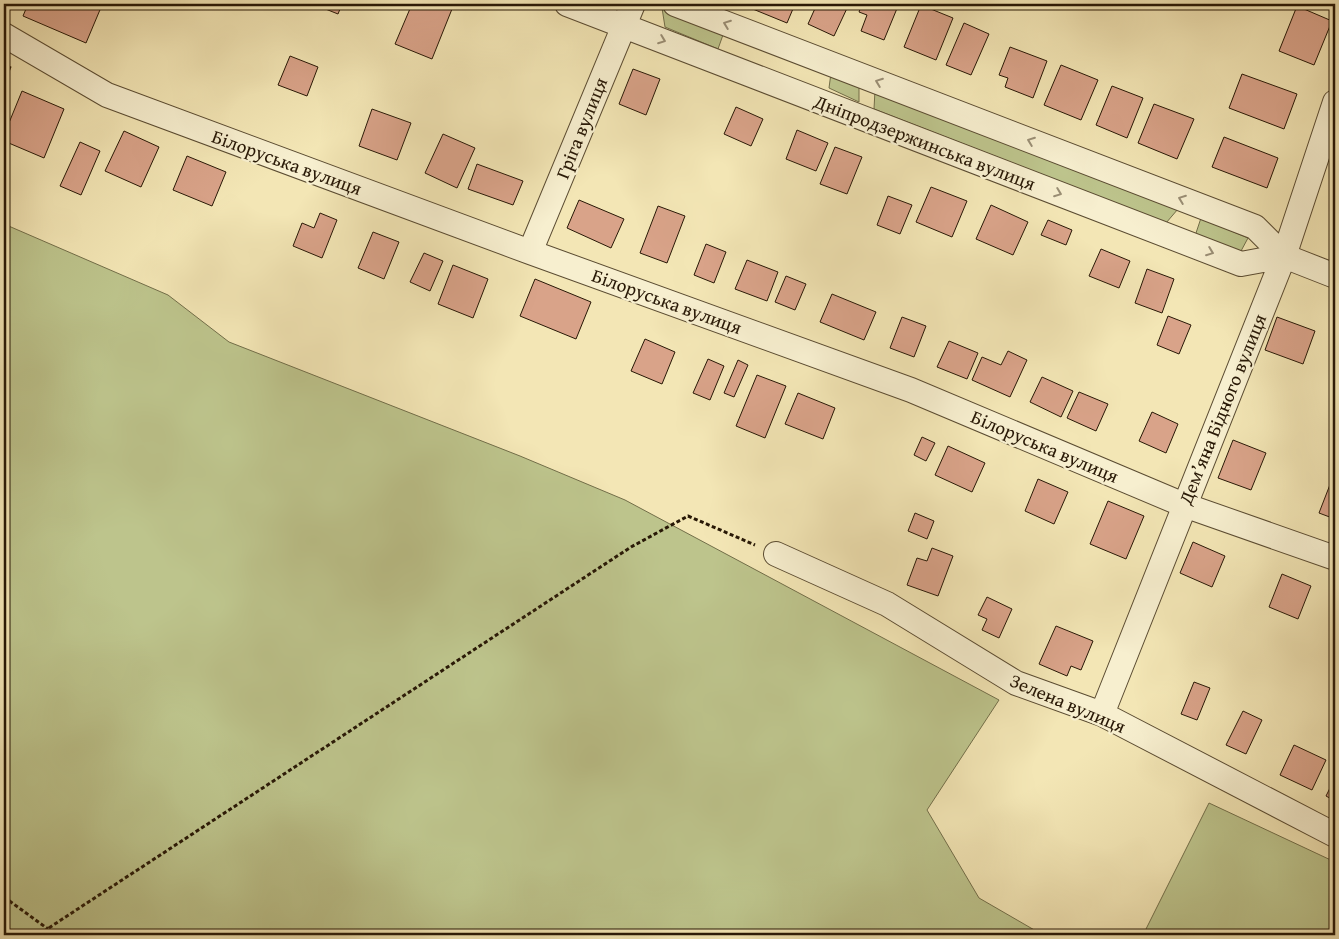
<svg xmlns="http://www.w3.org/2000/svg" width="1339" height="939" viewBox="0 0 1339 939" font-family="'Gentium Book Plus',serif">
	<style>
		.green { fill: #bdc48c; stroke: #726e49 }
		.building { fill: #d9a389; stroke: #281806 }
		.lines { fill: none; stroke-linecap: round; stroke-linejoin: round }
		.street-casing { stroke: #5b4c32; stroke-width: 26 }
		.path { stroke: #281806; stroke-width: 3; stroke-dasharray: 4 2.5; stroke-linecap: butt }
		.street { stroke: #f7efcf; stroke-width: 24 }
		.oneway { stroke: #9a8e75 }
		.labels { text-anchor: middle; stroke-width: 4.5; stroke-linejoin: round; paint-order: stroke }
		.street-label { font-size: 19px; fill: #281806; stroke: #f7efcf }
	</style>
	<rect width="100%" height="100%" fill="#f3e6b5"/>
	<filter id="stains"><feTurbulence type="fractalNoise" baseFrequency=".004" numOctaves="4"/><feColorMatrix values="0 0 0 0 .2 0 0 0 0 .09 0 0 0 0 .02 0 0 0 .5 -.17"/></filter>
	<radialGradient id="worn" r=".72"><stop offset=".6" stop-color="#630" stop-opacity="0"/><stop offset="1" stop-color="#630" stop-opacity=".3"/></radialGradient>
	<path class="green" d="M662,8L724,32L718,49L665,27Z
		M831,73L859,84V102L829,88Z
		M875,90L1178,209L1166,223L874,109Z
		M1201,218L1248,238L1241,251L1195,236Z
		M4,224L168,295L229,342L520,456L625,500L999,700L927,810L979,898L1043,935H4Z
		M1209,803L1335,862V935H1143Z"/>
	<path class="building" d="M28,4H100L102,5L86,43L23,16Z
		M313,4H342L338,14Z
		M412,4H454L432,59L395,44Z
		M743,4H795L787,23L743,5Z
		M817,4H849L834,36L808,24Z
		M862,4H893L898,6L884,40L861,31L867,15L859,12Z
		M921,5L953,18L936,60L904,47Z
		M1297,6L1332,21L1314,65L1279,51Z
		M964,23L989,34L971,75L946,65Z
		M1010,47L1047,61L1033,98L1005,87L1008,78L999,75Z
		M290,56L318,67L307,96L278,85Z
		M1061,65L1098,80L1081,120L1044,105Z
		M633,69L660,79L646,115L619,104Z
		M1242,74L1297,94L1284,129L1229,108Z
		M1112,86L1143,98L1127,138L1096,125Z
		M22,91L64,109L44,158L4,141V135Z
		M1154,104L1194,119L1177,159L1138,143Z
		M736,107L763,119L751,146L724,134Z
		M372,109L411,123L397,160L359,146Z
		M797,130L828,143L816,171L786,159Z
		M124,131L159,147L141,187L105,171Z
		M443,134L475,148L457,188L425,173Z
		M1224,137L1278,158L1267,188L1212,167Z
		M80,142L100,151L81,195L60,186Z
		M835,147L862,157L847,194L820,184Z
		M187,156L226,172L212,206L173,190Z
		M477,164L523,181L513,205L468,189Z
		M931,187L967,201L952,237L916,222Z
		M888,196L912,205L900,234L877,225Z
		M579,200L624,219L611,248L567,228Z
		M991,205L1028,222L1013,255L976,239Z
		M658,206L685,216L667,263L640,253Z
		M320,213L337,220L322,258L293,246L302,223L314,228Z
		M1048,220L1072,230L1066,245L1041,235Z
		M373,232L399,242L384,279L358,268Z
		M706,244L726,252L714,283L694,275Z
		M1101,249L1130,261L1119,288L1089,276Z
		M424,253L443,261L430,291L410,282Z
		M747,260L778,272L767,301L735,289Z
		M453,265L488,279L473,318L438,304Z
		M1147,269L1174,279L1162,313L1135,303Z
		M786,276L806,284L795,310L775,302Z
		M535,279L591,302L576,339L520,316Z
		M832,294L876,312L864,340L820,322Z
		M1168,316L1191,325L1179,354L1157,345Z
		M902,317L926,326L914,357L890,348Z
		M1277,317L1315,331L1303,364L1265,350Z
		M645,339L675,352L662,384L631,371Z
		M949,341L978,353L967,379L937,367Z
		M1008,351L1027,360L1010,397L972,380L982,357L1001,365Z
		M708,359L724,366L710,400L693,393Z
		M738,360L748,365L734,397L724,393Z
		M757,375L786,386L765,438L736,426Z
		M1042,377L1073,391L1061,417L1030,402Z
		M1079,392L1108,404L1096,431L1067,418Z
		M798,393L835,408L823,439L785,424Z
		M1152,412L1178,424L1166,453L1139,441Z
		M922,437L935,443L926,461L914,455Z
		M1233,440L1266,453L1251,490L1218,478Z
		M948,446L985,463L972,492L935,475Z
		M1038,479L1068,492L1054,524L1025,511Z
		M1331,482L1335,484V519L1319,513Z
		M1108,501L1144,516L1126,559L1090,544Z
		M915,513L934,521L927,539L908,531Z
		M1193,542L1225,556L1212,587L1180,573Z
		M932,548L953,556L938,596L907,585L917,558L927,561Z
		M1282,574L1311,586L1298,619L1269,607Z
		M987,597L1012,609L999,638L982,630L987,619L978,615Z
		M1056,626L1093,641L1081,670L1071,666L1067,676L1039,664Z
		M1194,682L1210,688L1197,720L1181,714Z
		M1243,711L1262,720L1246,754L1226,745Z
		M1294,745L1326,760L1312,790L1280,775Z
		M1335,778V801L1326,796Z"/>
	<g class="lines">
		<defs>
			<path id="street" d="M567,4L1241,264L1284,256
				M675,4L1255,227L1284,256L1335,276
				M4,35L107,95L530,252L911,390L1184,505L1335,558
				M530,252L633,4
				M776,554L887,604L1016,683L1102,714L1335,835
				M1102,714L1284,256L1335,102"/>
		</defs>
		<use href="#street" class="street-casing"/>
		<path class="path" d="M4,82L11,64
			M4,897L48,929
			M38,935L631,547L688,516L755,545"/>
		<use href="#street" class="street"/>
	</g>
	<defs><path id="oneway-chevron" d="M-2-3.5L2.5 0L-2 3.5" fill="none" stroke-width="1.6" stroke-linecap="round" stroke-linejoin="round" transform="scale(1.25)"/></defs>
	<g class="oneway">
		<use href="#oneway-chevron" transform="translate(727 24) rotate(-159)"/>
		<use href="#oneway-chevron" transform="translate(662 40) rotate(21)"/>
		<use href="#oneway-chevron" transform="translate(879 82) rotate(-159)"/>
		<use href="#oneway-chevron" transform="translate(1031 141) rotate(-159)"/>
		<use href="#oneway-chevron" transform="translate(1058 193) rotate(21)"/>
		<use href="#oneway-chevron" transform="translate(1182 199) rotate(-159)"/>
		<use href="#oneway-chevron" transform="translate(1210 252) rotate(21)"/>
	</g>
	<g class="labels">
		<g class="street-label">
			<text transform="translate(581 128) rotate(-68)" y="7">Гріга вулиця</text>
			<text transform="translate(925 142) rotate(21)" y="7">Дніпродзержинська вулиця</text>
			<text transform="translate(287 162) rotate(20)" y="7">Білоруська вулиця</text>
			<text transform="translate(667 301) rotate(20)" y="7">Білоруська вулиця</text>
			<text transform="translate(1222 409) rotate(-68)" y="7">Дем’яна Бідного вулиця</text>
			<text transform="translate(1045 446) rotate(23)" y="7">Білоруська вулиця</text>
			<text transform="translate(1068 703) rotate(23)" y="7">Зелена вулиця</text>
		</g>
	</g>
	<rect width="1339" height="939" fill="none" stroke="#f3e6b5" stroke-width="20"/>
	<rect x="5" y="5" width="1329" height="929" fill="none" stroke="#281806" stroke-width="2.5"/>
	<rect x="10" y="10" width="1319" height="919" fill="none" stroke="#281806"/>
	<rect width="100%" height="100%" filter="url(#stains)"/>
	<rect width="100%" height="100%" fill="url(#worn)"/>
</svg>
